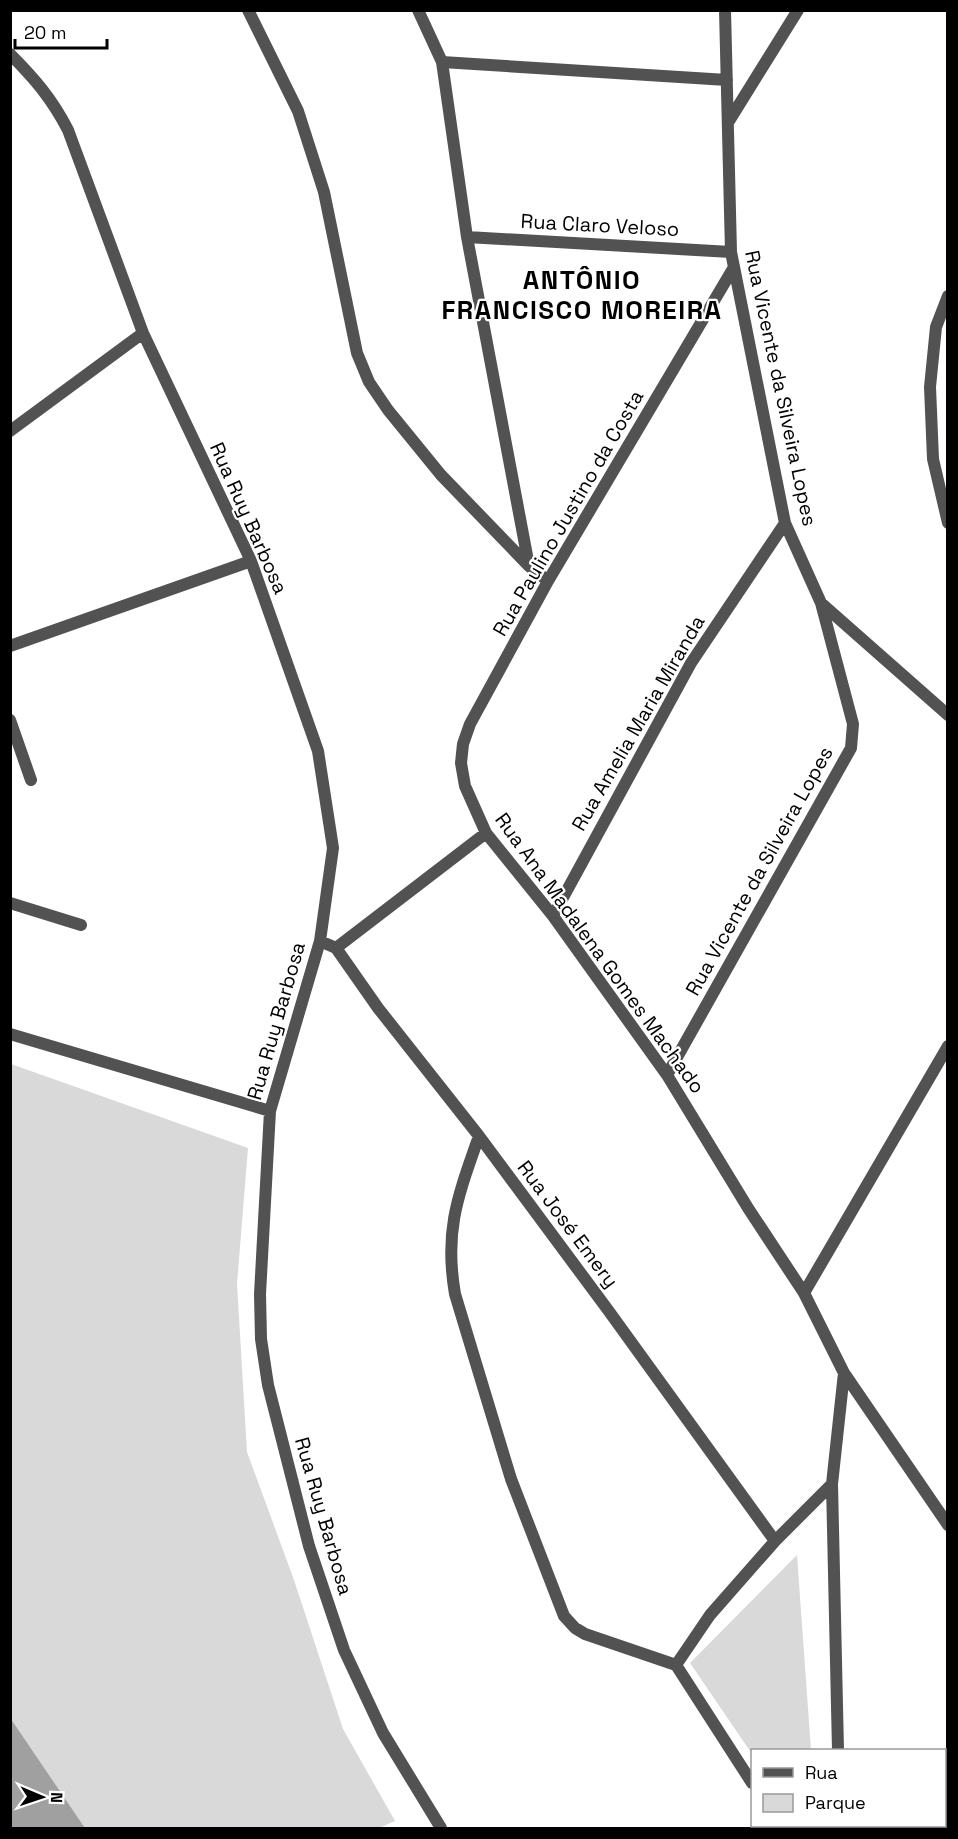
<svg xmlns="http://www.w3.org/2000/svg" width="958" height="1839" viewBox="0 0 958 1839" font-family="'Space Grotesk',sans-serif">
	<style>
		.green { fill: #d9d9d9 }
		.water { fill: #a0a0a0 }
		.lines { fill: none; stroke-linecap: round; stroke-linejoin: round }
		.minor { stroke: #525252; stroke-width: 12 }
		.labels { text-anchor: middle; stroke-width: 4.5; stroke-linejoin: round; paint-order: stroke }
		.street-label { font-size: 20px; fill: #000; stroke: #fff }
		.district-label { font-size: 26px; font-weight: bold; letter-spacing: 1.5px; fill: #000; stroke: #fff }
	</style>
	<rect width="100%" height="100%" fill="#fff"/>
	<path class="green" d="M11,1064L248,1148L237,1284L247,1452L294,1580L343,1729L395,1821L379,1828H85L11,1719Z
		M797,1555L811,1750H752V1754L690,1663Z"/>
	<path class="water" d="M11,1719L85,1828H11Z"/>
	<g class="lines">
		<path class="minor" d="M248,10L298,111L324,192L357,353L369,382L388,410L441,475L529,566L548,581
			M418,10L442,62L467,237L529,566
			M10,54C35,79 52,99 68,130L143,333L251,561L318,751L333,848L320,941L270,1111L260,1294L261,1339L268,1385L309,1546L344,1650L383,1733L441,1828
			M442,62L727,80
			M729,121L798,10
			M467,237L731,252
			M734,267L548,581L470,724L463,744L461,763L465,786L486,833L553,916L667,1075L748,1208L804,1293L844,1373L948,1525
			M948,296L936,327L930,387L933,459L948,523
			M10,431L143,333
			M821,603L948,715
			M10,646L251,561
			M10,720L31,780
			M10,903L81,925
			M553,916L691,663L785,523
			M320,941L336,948L378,1008L479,1136L608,1310L775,1541
			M336,948L486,833
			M10,1034L270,1111
			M667,1075L851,748L853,724L821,603L785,523L734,267L731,252L725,10
			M479,1136C458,1196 444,1230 455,1294L511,1479L564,1616L575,1628L585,1634L676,1665L752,1783
			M804,1293L948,1046
			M832,1484L838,1750
			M676,1665L710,1615L775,1541L832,1484L844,1373
			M780,1826L782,1828
			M840,1826V1828"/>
	</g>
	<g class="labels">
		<g class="street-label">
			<text transform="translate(600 225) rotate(3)" y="7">Rua Claro Veloso</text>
			<text transform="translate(781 388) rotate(78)" y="7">Rua Vicente da Silveira Lopes</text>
			<text transform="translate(568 513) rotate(-60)" y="7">Rua Paulino Justino da Costa</text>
			<text transform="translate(249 518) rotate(66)" y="7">Rua Ruy Barbosa</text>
			<text transform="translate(638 723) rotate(-60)" y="7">Rua Amelia Maria Miranda</text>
			<text transform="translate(759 871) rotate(-61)" y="7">Rua Vicente da Silveira Lopes</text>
			<text transform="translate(600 953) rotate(54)" y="7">Rua Ana Madalena Gomes Machado</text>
			<text transform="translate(276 1021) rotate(-74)" y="7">Rua Ruy Barbosa</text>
			<text transform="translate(568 1224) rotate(53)" y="7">Rua José Emery</text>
			<text transform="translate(324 1516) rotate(74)" y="7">Rua Ruy Barbosa</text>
		</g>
		<g class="district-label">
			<text x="582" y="289">ANTÔNIO<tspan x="582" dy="30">FRANCISCO MOREIRA</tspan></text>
		</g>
	</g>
	<rect width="958" height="1839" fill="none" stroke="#000000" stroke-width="24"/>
	<rect x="751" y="1749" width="195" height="78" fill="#ffffff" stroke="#999999" stroke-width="1.5"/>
	<rect x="763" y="1768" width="30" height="9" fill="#525252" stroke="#999999" stroke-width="1.5"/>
	<text x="805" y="1779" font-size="18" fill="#000000">Rua</text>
	<rect x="763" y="1794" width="30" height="18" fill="#d9d9d9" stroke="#999999" stroke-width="1.5"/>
	<text x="805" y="1809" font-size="18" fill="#000000">Parque</text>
	<g transform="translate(42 1797) rotate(92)" stroke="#ffffff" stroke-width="4.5" paint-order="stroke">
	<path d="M0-4.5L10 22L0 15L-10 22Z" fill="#000000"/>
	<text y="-9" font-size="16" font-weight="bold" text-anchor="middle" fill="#000000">N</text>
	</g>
	<path d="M15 39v9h92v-9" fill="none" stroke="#000000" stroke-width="3"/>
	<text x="24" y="39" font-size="18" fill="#000000" stroke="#ffffff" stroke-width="4.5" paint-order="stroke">20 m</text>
</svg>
